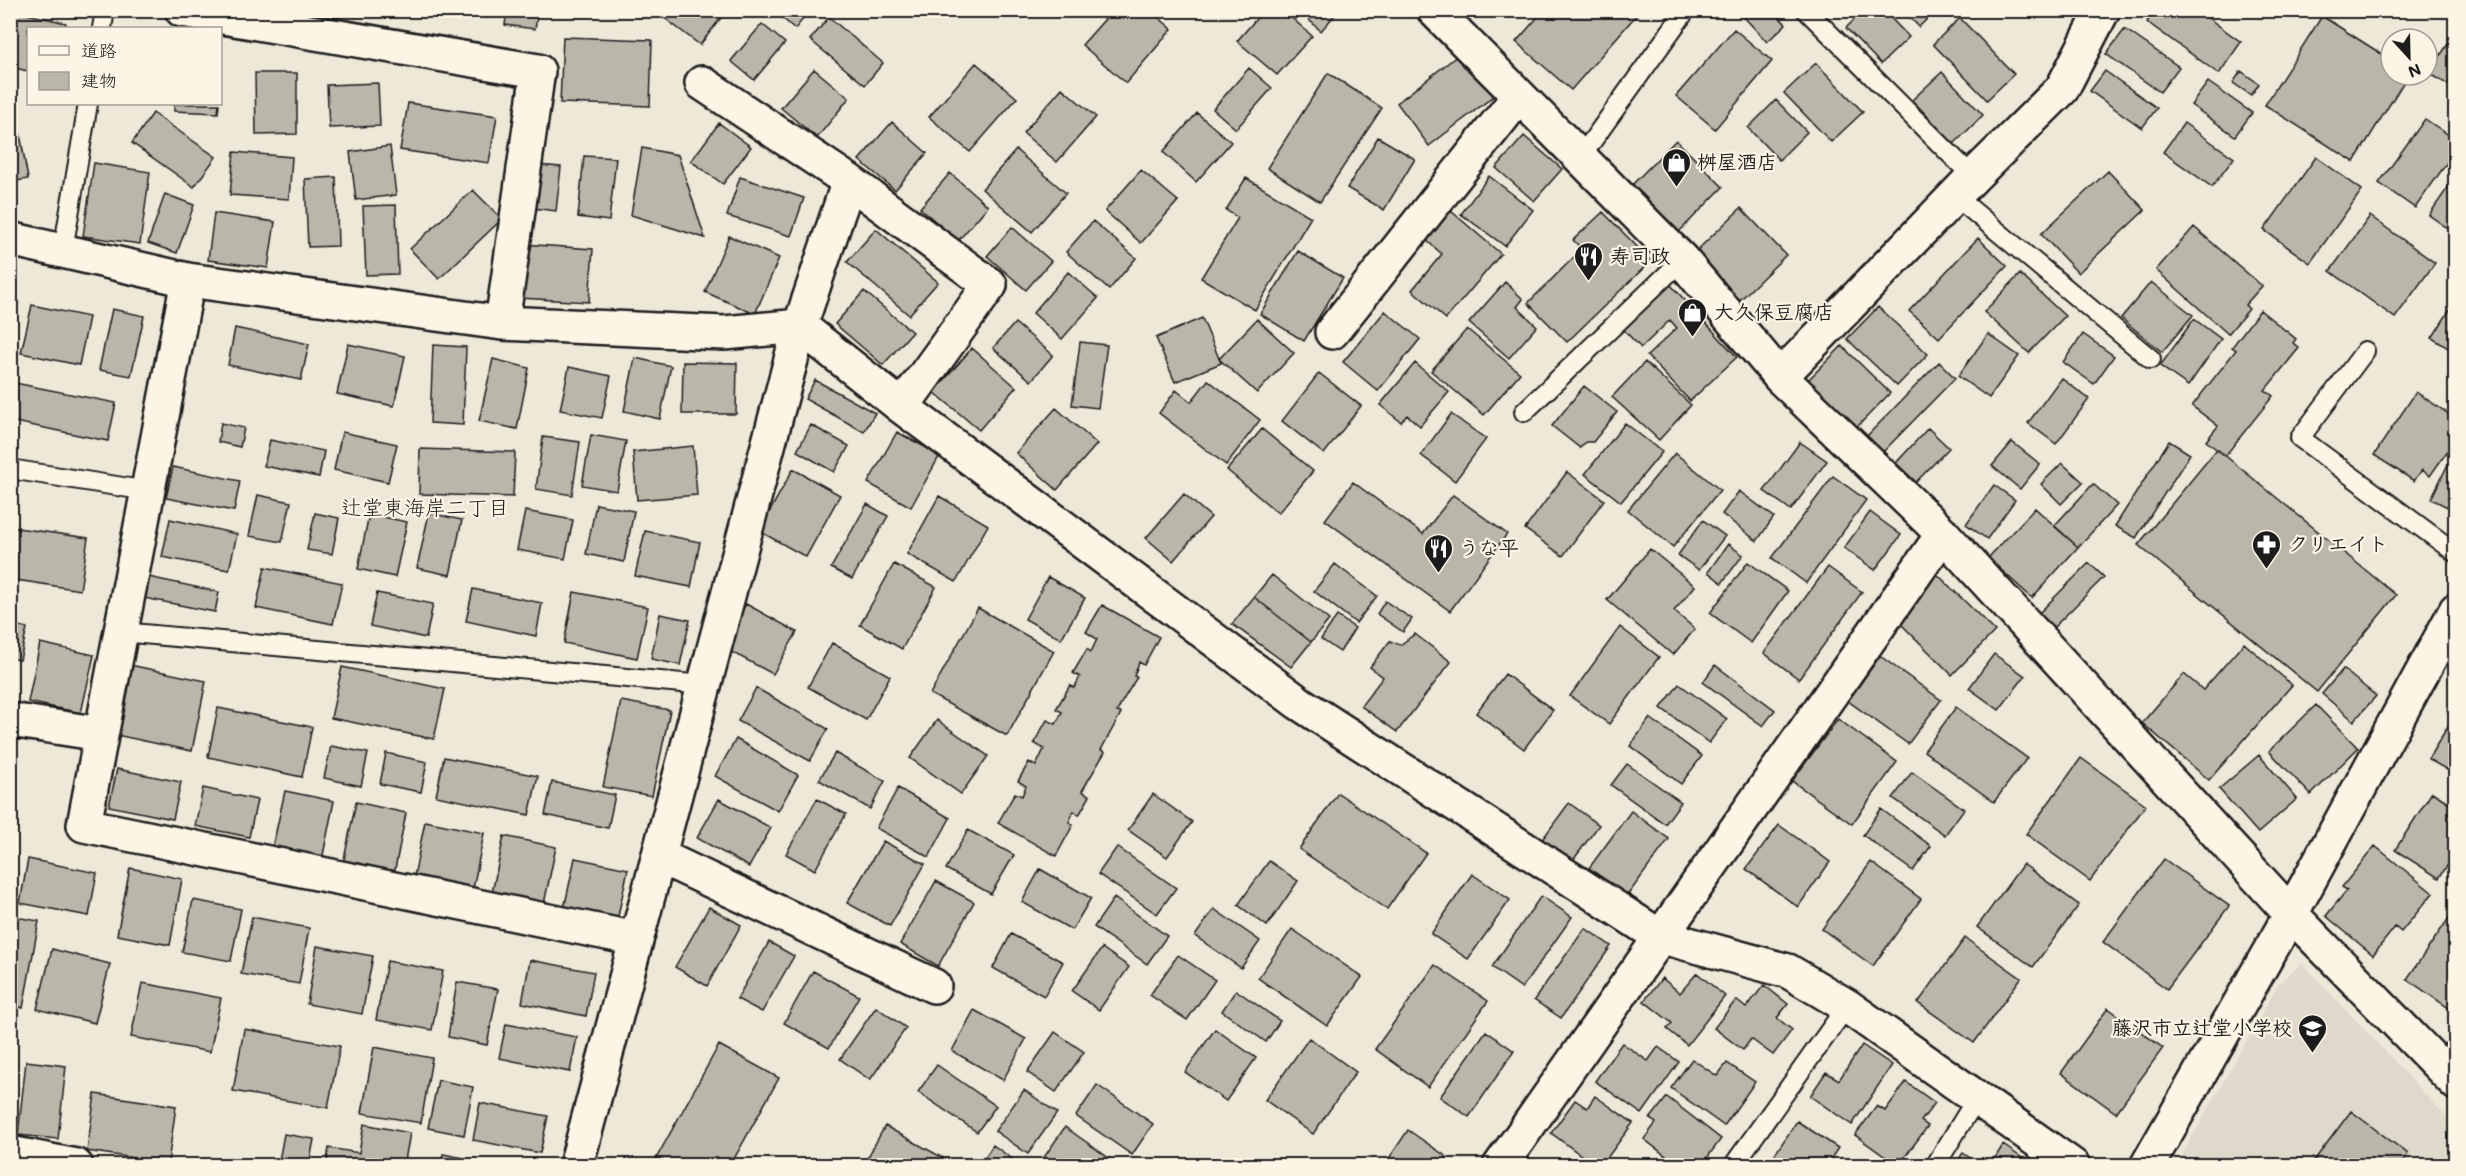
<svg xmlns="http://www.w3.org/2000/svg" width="2466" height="1176" viewBox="0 0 2466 1176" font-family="Mali,'Klee One',sans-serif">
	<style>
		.built { fill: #ded9cb }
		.building { fill: #bab6aa; stroke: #1c1c1c; stroke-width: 1.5 }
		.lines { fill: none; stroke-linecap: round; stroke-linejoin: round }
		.service-casing { stroke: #1c1c1c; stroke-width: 22 }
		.minor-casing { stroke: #1c1c1c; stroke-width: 38 }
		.service { stroke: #fcf5e5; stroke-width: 18 }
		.minor { stroke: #fcf5e5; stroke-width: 33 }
		.labels { text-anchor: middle; stroke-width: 4.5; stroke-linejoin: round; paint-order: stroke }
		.poi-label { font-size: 20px; font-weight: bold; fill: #1c1c1c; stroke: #fcf5e5; text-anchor: start }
		.neighbourhood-label { font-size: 21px; fill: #1c1c1c; stroke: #fcf5e5 }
	</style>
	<rect width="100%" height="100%" fill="#eee8d9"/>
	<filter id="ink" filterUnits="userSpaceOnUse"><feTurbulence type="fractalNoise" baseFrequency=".0167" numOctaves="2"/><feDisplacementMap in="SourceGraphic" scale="12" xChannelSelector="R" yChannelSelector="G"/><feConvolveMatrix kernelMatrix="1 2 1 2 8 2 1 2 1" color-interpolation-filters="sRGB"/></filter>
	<g filter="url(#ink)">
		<path class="built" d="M2302,963L2455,1126V1165L2176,1166L2279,983Z"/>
		<path class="building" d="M10,10L66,23L65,28H28V71L10,67Z
			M459,10H491L489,18L459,13Z
			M507,10H538L535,29L505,25Z
			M654,10H727L700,45Z
			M773,10H810L795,29Z
			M1113,10H1150L1172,29L1126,83L1082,45Z
			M1264,10H1283L1312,36L1277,75L1237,41Z
			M1298,10H1339L1321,31Z
			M1544,10H1637L1639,12L1571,90L1516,42Z
			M1749,10H1772L1786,24L1767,42L1743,16Z
			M1864,10H1883L1909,37L1881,64L1846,28Z
			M1903,10H1936L1919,27Z
			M2155,10H2197L2241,42L2219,74L2147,22Z
			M2322,16L2391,60V75H2408L2354,162L2265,105Z
			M829,17L883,63L865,85L810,40Z
			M1960,18L2014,74L1987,100L1933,44Z
			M762,24L785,43L754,80L731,61Z
			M1734,29L1772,61L1715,129L1676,96Z
			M2125,29L2179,67L2160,92L2106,54Z
			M2455,33H2456V90L2429,73Z
			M563,37L652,40L650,106L560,103Z
			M1462,52L1495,95L1429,146L1397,103Z
			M976,63L1017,98L970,152L929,117Z
			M1816,63L1863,112L1831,142L1784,93Z
			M1249,68L1272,88L1236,129L1213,109Z
			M814,69L849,98L817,138L781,108Z
			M2105,71L2157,108L2142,128L2090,91Z
			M2241,71L2259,84L2251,95L2233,83Z
			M1942,72L1983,115L1954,144L1912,100Z
			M255,73H297V134L256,135Z
			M1328,73L1382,108L1320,202L1267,168Z
			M2208,82L2252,113L2235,136L2191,105Z
			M378,83L380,126L329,128L327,85Z
			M1062,88L1096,117L1057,162L1023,133Z
			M1776,100L1807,132L1779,160L1748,128Z
			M408,103L497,116L489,163L400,150Z
			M174,104H219L218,113L174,111Z
			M153,113L216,157L194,187L132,143Z
			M1197,113L1231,142L1196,182L1163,152Z
			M2425,119L2456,140V150L2415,208L2379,183Z
			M892,122L927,153L895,190L859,160Z
			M719,123L751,147L723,184L691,161Z
			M2184,123L2234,158L2212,187L2163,152Z
			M19,128L28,179L10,182V129Z
			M1524,136L1562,169L1534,201L1496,168Z
			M1378,137L1415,159L1384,210L1347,188Z
			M1676,140L1723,187L1676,235L1629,188Z
			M390,146L396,195L356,200L350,152Z
			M642,148L678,155L705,238L631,215Z
			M1016,150L1066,193L1032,232L982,189Z
			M234,152L292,157L289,199L230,195Z
			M584,156L616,158L609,221L578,217Z
			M2316,157L2362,190L2310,263L2264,230Z
			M94,163L150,172L140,244L83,236Z
			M538,165L561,167L556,211L533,208Z
			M1141,170L1178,201L1141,243L1105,211Z
			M2108,171L2145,210L2078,273L2041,234Z
			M950,173L988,206L958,241L920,208Z
			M1489,176L1533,210L1505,246L1461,214Z
			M336,177L338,246L308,247L305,179Z
			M740,177L804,198L791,236L727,216Z
			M1246,178L1311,217L1255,310L1201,278L1238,218L1226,210Z
			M2449,186L2454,190L2456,188V234L2429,215Z
			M473,190L502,219L439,279L410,249Z
			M165,194L194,205L177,253L148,243Z
			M396,205L398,274L366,275L363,206Z
			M1741,208L1786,255L1739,301L1693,254Z
			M1451,211L1501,254L1446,319L1412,290L1442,254L1426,240Z
			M1603,212L1651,261L1567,342L1528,303L1582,249L1573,240Z
			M214,213L275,222L268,268L208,260Z
			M2370,216L2435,263L2395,318L2330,271Z
			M1093,221L1136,258L1109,290L1066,252Z
			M1012,227L1051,261L1026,290L987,256Z
			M2194,227L2262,286L2245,305L2249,309L2228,334L2156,270Z
			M876,229L938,282L909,315L847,262Z
			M729,236L779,258L755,314L705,292Z
			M1978,238L2007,266L1939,338L1909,311Z
			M522,244L593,249L589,302L519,298Z
			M1298,251L1343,278L1304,341L1260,314Z
			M1068,272L1098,298L1062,339L1033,313Z
			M2020,274L2065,316L2029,353L1984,312Z
			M1505,282L1523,299L1517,307L1537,326L1509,358L1469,323Z
			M2151,282L2193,315L2162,352L2121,318Z
			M1670,284L1737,357L1690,401L1647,356L1677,328L1670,320L1641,348L1622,328Z
			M864,291L912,332L883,365L835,324Z
			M2456,300V353L2432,338Z
			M32,305L89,317L79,365L21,353Z
			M1878,307L1928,354L1897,386L1847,339Z
			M112,309L144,316L131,376L99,370Z
			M2260,310L2296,339L2293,343L2299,348L2265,390L2273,396L2225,456L2206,441L2218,426L2192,406L2236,350L2232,347Z
			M1385,311L1420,339L1378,391L1343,362Z
			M1202,318L1221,363L1175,382L1156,338Z
			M1257,319L1294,353L1257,393L1219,359Z
			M2194,319L2221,339L2188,386L2160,366Z
			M1015,323L1053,355L1031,381L993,348Z
			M235,328L309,344L301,380L228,365Z
			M1467,329L1520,373L1484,415L1431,371Z
			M1988,334L2019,356L1989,398L1958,376Z
			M2083,334L2114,356L2094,384L2063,362Z
			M1080,342L1107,345L1098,408L1072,405Z
			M348,344L405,356L394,406L337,394Z
			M433,345L466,347L463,425L430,423Z
			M1842,346L1890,393L1856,428L1807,381Z
			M972,348L1016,387L979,430L934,392Z
			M635,358L671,366L660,419L624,411Z
			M493,359L529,368L517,429L479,421Z
			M683,362L737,363L736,414H682Z
			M1645,362L1691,405L1659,440L1612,397Z
			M1939,362L1955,378L1880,455L1864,439Z
			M1415,363L1449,392L1420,426L1407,415L1401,422L1380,405Z
			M569,367L611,376L602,418L560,410Z
			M1319,373L1361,406L1324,454L1282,421Z
			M2061,378L2089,399L2056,444L2028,423Z
			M815,380L875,413L864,432L805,399Z
			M1208,380L1260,420L1226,465L1159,413L1176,390L1191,402Z
			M10,382L116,403L108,441L10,421Z
			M1584,386L1617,412L1593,442H1586L1580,448L1552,426Z
			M2416,392L2456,419V439L2430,476L2422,470L2414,481L2374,455Z
			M1056,408L1097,444L1057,490L1016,453Z
			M1451,414L1486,439L1455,481L1421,455Z
			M221,423L244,428L240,447L218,442Z
			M1625,423L1662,452L1621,502L1585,474Z
			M811,425L849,446L834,472L797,451Z
			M1928,428L1949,448L1916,482L1896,463Z
			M1262,429L1313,471L1278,513L1227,470Z
			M342,432L397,444L388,482L334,470Z
			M897,432L940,455L911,507L868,483Z
			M591,435L626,441L617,491L582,485Z
			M543,437L580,442L572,495L536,489Z
			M270,440L324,451L319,477L264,466Z
			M2169,441L2190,454L2136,538L2115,526Z
			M1800,442L1827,461L1791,510L1764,491Z
			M2012,442L2040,464L2020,489L1992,466Z
			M693,446L697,495L637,500L633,452Z
			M420,449L515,452L513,497L419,494Z
			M2217,449L2396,595L2317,692L2138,545Z
			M2455,450H2456V511L2431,499Z
			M1675,453L1720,490L1673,547L1628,510Z
			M2062,463L2083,482L2061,504L2041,484Z
			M173,467L240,481L234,511L166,498Z
			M793,469L840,495L806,557L759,531Z
			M1567,472L1604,500L1563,556L1525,529Z
			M1833,476L1866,500L1806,583L1772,558Z
			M1353,482L1423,534L1453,495L1507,534L1450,611L1325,520Z
			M2093,484L2117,505L2078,547L2054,526Z
			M1994,485L2015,500L1987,539L1966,524Z
			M1739,491L1774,517L1757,541L1722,514Z
			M1184,494L1211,517L1173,561L1146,538Z
			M258,495L291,502L282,542L249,536Z
			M939,496L988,525L956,582L907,554Z
			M596,504L634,511L624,562L586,554Z
			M867,504L888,516L852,579L831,568Z
			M2035,508L2078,547L2032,598L1988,558Z
			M525,511L573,520L565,559L517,550Z
			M1870,512L1901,535L1875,570L1844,548Z
			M315,513L339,518L332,554L307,550Z
			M429,513L462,520L450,575L417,568Z
			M369,514L407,522L395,577L358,569Z
			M170,519L237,534L229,570L162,557Z
			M1703,520L1725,536L1699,570L1678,555Z
			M10,527L88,538L80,590L10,579Z
			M645,531L700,542L691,587L635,576Z
			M1728,544L1743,555L1722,583L1708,572Z
			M1650,549L1695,586L1674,611L1695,629L1673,655L1607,600Z
			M1748,562L1788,591L1751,643L1710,613Z
			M2089,563L2104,577L2054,627L2039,613Z
			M894,564L936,587L902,649L860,625Z
			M1335,564L1377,596L1356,623L1314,591Z
			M265,567L342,583L333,624L256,608Z
			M1828,567L1862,592L1799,679L1764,653Z
			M1937,574L1995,631L1952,675L1894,617Z
			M139,575L219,592L215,612L134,596Z
			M1272,575L1329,620L1311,642L1254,597Z
			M1048,577L1085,598L1061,639L1025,619Z
			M473,589L542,603L536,636L466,621Z
			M574,592L648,607L637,658L564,643Z
			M377,593L433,604L426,638L370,626Z
			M1254,597L1311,642L1291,667L1232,624Z
			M1385,601L1412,619L1403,632L1377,614Z
			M746,604L797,632L773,674L722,647Z
			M1102,605L1159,637L1144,665L1139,662L1134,676L1137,677L1123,700L1117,712L1121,713L1101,750L1105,752L1082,791L1090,796L1079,815L1074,811L1069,822L1073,825L1056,856L998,823L1015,793L1022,796L1026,786L1018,781L1029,762L1036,766L1044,749L1034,743L1047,720L1056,724L1062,712L1056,709L1070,685L1074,688L1080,677L1073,673L1087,649L1091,652L1097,639L1086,632Z
			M978,608L1054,651L1007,736L930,694Z
			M660,614L690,620L680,665L651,659Z
			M1337,616L1355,628L1340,652L1321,639Z
			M10,624L27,628L20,660L10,658Z
			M1620,627L1659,657L1609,724L1570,696Z
			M1415,634L1451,662L1397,732L1361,706L1383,677L1370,667L1390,641L1400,645Z
			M40,643L94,655L81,713L28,702Z
			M832,643L890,676L866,720L808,687Z
			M2244,643L2292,685L2209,780L2142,723L2184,674L2203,690Z
			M1994,654L2025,676L1999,710L1969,688Z
			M1880,656L1941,700L1908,744L1848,701Z
			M130,665L206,681L192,751L116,735Z
			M1715,665L1775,710L1763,726L1703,682Z
			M342,667L445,689L434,739L331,718Z
			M2343,669L2376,696L2354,721L2322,694Z
			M1505,674L1553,710L1524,749L1476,713Z
			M1679,684L1727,719L1709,743L1661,708Z
			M756,688L828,729L810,761L738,721Z
			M621,701L670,710L652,796L603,787Z
			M2316,705L2358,748L2311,795L2269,751Z
			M1956,707L2027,758L1994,802L1924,751Z
			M218,708L312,727L302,777L208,757Z
			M2456,713V775L2428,759Z
			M1650,718L1702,756L1681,784L1630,746Z
			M1838,719L1897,762L1852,824L1792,781Z
			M937,720L988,756L961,794L910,758Z
			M736,739L798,775L778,811L715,776Z
			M331,746L368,753L361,786L324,778Z
			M386,753L427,762L421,792L380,784Z
			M835,753L885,781L870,809L819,780Z
			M2259,755L2297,799L2258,833L2219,789Z
			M444,757L538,776L529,815L436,796Z
			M2081,758L2146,805L2090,881L2026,834Z
			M1627,764L1681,802L1665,824L1611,785Z
			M117,769L181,782L173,819L109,806Z
			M1912,772L1964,809L1945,835L1893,798Z
			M552,782L615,795L608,828L545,815Z
			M203,788L257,800L249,837L195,826Z
			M898,788L950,818L929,857L876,828Z
			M285,791L334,801L322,860L272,850Z
			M2432,792L2456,807V853L2439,878L2395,850Z
			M1338,793L1426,853L1387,909L1299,849Z
			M1153,794L1192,822L1167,857L1128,830Z
			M719,799L771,828L749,867L697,838Z
			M817,799L846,814L815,870L786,854Z
			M356,802L406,813L394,874L343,864Z
			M1569,803L1599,825L1571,863L1541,841Z
			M1881,809L1931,846L1913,871L1863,835Z
			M1631,811L1669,839L1627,896L1589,868Z
			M425,821L484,833L473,889L414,877Z
			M1779,825L1830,862L1798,907L1746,869Z
			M968,830L1014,855L991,894L946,869Z
			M504,836L556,847L544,904L492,893Z
			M883,841L925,864L890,926L847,903Z
			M2375,846L2433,893L2401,932L2395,927L2373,955L2326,916L2347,890L2342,887Z
			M1117,847L1176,888L1157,914L1098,874Z
			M575,858L628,869L617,921L564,909Z
			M28,859L97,873L89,916L20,903Z
			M2164,859L2229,906L2167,989L2103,942Z
			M1269,861L1298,881L1267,926L1238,905Z
			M1871,862L1921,899L1873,966L1822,929Z
			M2023,864L2079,905L2033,967L1977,927Z
			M130,868L182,879L170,945L117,935Z
			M1040,869L1091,898L1072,930L1022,902Z
			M1472,874L1510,900L1468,959L1431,934Z
			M936,881L974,902L938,966L900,944Z
			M1541,896L1572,917L1522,988L1492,967Z
			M1114,898L1167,936L1147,964L1094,927Z
			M193,900L241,909L231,961L182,952Z
			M709,907L741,925L707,986L675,967Z
			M1214,909L1260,941L1241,968L1195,936Z
			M10,916L39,921L23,1008L10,1005Z
			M252,917L309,928L299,984L241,974Z
			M2449,918L2456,922V1013L2407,979Z
			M1585,928L1611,946L1561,1018L1534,1000Z
			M1292,929L1362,977L1327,1026L1258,978Z
			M1011,934L1063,962L1044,996L993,968Z
			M1965,938L2021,978L1974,1043L1918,1003Z
			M769,942L794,956L762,1012L737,999Z
			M317,946L373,956L362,1014L307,1004Z
			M1102,948L1129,967L1099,1010L1072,991Z
			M52,949L110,964L95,1023L37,1009Z
			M1178,955L1215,980L1187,1020L1150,995Z
			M530,960L594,972L586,1016L522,1003Z
			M387,961L443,971L432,1030L376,1020Z
			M1435,965L1488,1001L1428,1087L1375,1049Z
			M813,971L859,996L829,1048L784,1023Z
			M1697,973L1725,996L1687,1045L1667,1029L1672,1023L1644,1001L1662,978L1680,993Z
			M457,982L498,989L487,1045L448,1037Z
			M142,983L221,998L210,1052L131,1037Z
			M1764,985L1788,1004L1777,1018L1792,1030L1773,1055L1751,1039L1743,1050L1714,1028L1736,1000L1746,1008Z
			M1236,990L1280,1021L1266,1042L1222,1011Z
			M876,1007L906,1028L870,1080L840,1059Z
			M2108,1008L2163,1048L2116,1113L2061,1073Z
			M974,1010L1026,1039L1003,1080L952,1051Z
			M506,1024L577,1037L570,1072L499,1058Z
			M244,1029L340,1046L328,1108L233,1091Z
			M1215,1029L1256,1058L1226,1101L1185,1072Z
			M1486,1031L1514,1051L1469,1117L1440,1097Z
			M1055,1032L1084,1052L1056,1092L1027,1072Z
			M1309,1038L1356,1072L1313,1134L1265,1100Z
			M1622,1043L1648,1061L1658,1047L1679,1062L1642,1114L1595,1081Z
			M719,1045L779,1078L730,1166H652Z
			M1862,1045L1892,1065L1852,1125L1810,1096L1826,1072L1839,1080Z
			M374,1047L432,1058L421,1123L362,1113Z
			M1692,1059L1717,1076L1727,1063L1755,1082L1724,1126L1671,1088Z
			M26,1061L66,1066L58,1139L18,1135Z
			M937,1065L996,1106L977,1132L918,1092Z
			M438,1080L473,1087L464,1135L428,1128Z
			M1906,1082L1935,1103L1921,1121L1928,1126L1898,1166L1855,1135L1877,1106L1885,1111Z
			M1097,1085L1153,1124L1132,1155L1076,1116Z
			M1024,1090L1057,1113L1028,1154L995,1131Z
			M95,1094L176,1106L168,1163L87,1151Z
			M1595,1096L1633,1123L1601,1166H1596L1551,1133L1575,1100L1587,1108Z
			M1667,1097L1721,1139L1701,1166H1679L1644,1139L1656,1123L1650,1119Z
			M480,1103L548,1116L540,1153L473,1140Z
			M2351,1111L2408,1154L2400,1166H2310Z
			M1797,1121L1838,1148L1826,1166H1767Z
			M364,1124L410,1133L404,1166H326L329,1148L359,1153Z
			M885,1126L945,1159L942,1166H863Z
			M1065,1127L1113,1161L1110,1166H1044L1040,1163Z
			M1408,1130L1447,1157L1442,1166H1384Z
			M284,1134L314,1139L309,1166H278Z
			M993,1145L1022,1166H979Z
			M2003,1145L2031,1164L2030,1166H1990Z
			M1963,1153L1982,1166H1954Z
			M443,1154L475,1160L474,1166H441Z"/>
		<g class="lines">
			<defs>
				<path id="service" d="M1806,10L1973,177
					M102,28L105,10
					M1580,158L1686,10
					M1955,196L2151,359
					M63,250L88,104
					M2365,351L2300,438L2456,553
					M1524,412L1682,260
					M10,469L148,491
					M121,632L704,685
					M2440,1068L2456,1046
					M1733,1166L1847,1006
					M1935,1166L1978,1096"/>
				<path id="minor" d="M182,10L538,71L502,323
					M1434,10L1682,260L1780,377L1943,534L2291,914L2456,1083
					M702,83L849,181L990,285L902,407
					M10,239L188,280L502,323L724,333L800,326L902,407L1299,703L1659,936L1788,971L1847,1006L2073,1166
					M188,280L84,825L636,939
					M1332,332L1519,96
					M1780,377L1973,177L2062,89L2103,10
					M10,720L101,734
					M659,856L934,986
					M10,1153L76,1166
					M576,1166L800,326L849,181
					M1500,1166L1943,534
					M2147,1166L2291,914L2456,610"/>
			</defs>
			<use href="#service" class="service-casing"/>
			<use href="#minor" class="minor-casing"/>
			<use href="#service" class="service"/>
			<use href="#minor" class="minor"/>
		</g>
	</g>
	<defs>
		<symbol id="shop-pin" viewBox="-11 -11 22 30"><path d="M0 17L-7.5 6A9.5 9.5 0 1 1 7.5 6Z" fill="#1c1c1c" stroke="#fcf5e5"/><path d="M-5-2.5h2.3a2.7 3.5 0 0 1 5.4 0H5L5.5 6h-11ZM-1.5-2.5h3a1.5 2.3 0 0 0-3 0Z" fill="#fff"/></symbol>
		<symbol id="restaurant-pin" viewBox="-11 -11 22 30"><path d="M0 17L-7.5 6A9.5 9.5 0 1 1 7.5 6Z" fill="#1c1c1c" stroke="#fcf5e5"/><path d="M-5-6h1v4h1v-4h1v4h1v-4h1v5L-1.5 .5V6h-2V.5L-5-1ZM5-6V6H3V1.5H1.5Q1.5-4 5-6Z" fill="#fff"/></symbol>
		<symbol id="pharmacy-pin" viewBox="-11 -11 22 30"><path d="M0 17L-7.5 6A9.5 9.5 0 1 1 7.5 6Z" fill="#1c1c1c" stroke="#fcf5e5"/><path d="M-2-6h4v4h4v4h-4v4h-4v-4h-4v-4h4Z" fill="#fff"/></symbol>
		<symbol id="school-pin" viewBox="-11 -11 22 30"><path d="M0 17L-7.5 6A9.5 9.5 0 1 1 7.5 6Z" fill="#1c1c1c" stroke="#fcf5e5"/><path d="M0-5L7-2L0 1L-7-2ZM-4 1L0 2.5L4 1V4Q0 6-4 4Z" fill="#fff"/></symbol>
	</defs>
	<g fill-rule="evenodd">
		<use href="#shop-pin" x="1660" y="146" width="33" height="45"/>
		<use href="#restaurant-pin" x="1572" y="240" width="33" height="45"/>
		<use href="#shop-pin" x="1676" y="296" width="33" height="45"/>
		<use href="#pharmacy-pin" x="2250" y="528" width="33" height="45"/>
		<use href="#restaurant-pin" x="1422" y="532" width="33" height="45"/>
		<use href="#school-pin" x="2296" y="1012" width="33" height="45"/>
	</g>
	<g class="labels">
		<g class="poi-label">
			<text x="1697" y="169">桝屋酒店</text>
			<text x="1610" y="263">寿司政</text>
			<text x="1714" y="319">大久保豆腐店</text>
			<text x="2288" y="551">クリエイト</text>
			<text x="1459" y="555">うな平</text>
			<text x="2292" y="1035" text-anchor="end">藤沢市立辻堂小学校</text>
		</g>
		<g class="neighbourhood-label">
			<text x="425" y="515">辻堂東海岸二丁目</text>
		</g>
	</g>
	<rect width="2466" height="1176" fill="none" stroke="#fcf5e5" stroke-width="36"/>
	<rect x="18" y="18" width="2430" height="1140" fill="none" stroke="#1c1c1c" stroke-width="2" filter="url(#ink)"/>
	<rect x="27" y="27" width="195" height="78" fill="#fcf5e5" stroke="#a29e95" stroke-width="1.5"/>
	<rect x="39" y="46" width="30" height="9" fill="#fcf5e5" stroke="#a29e95" stroke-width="1.5"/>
	<text x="81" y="57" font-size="18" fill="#1c1c1c">道路</text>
	<rect x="39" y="72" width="30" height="18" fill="#bab6aa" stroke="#a29e95" stroke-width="1.5"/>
	<text x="81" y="87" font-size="18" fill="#1c1c1c">建物</text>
	<g transform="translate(2409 57) rotate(158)"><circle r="28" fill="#fcf5e5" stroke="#a29e95" stroke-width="1.5"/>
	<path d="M0-4.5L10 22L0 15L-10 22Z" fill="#1c1c1c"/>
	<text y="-9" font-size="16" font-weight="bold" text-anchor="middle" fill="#1c1c1c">N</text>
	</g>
</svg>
